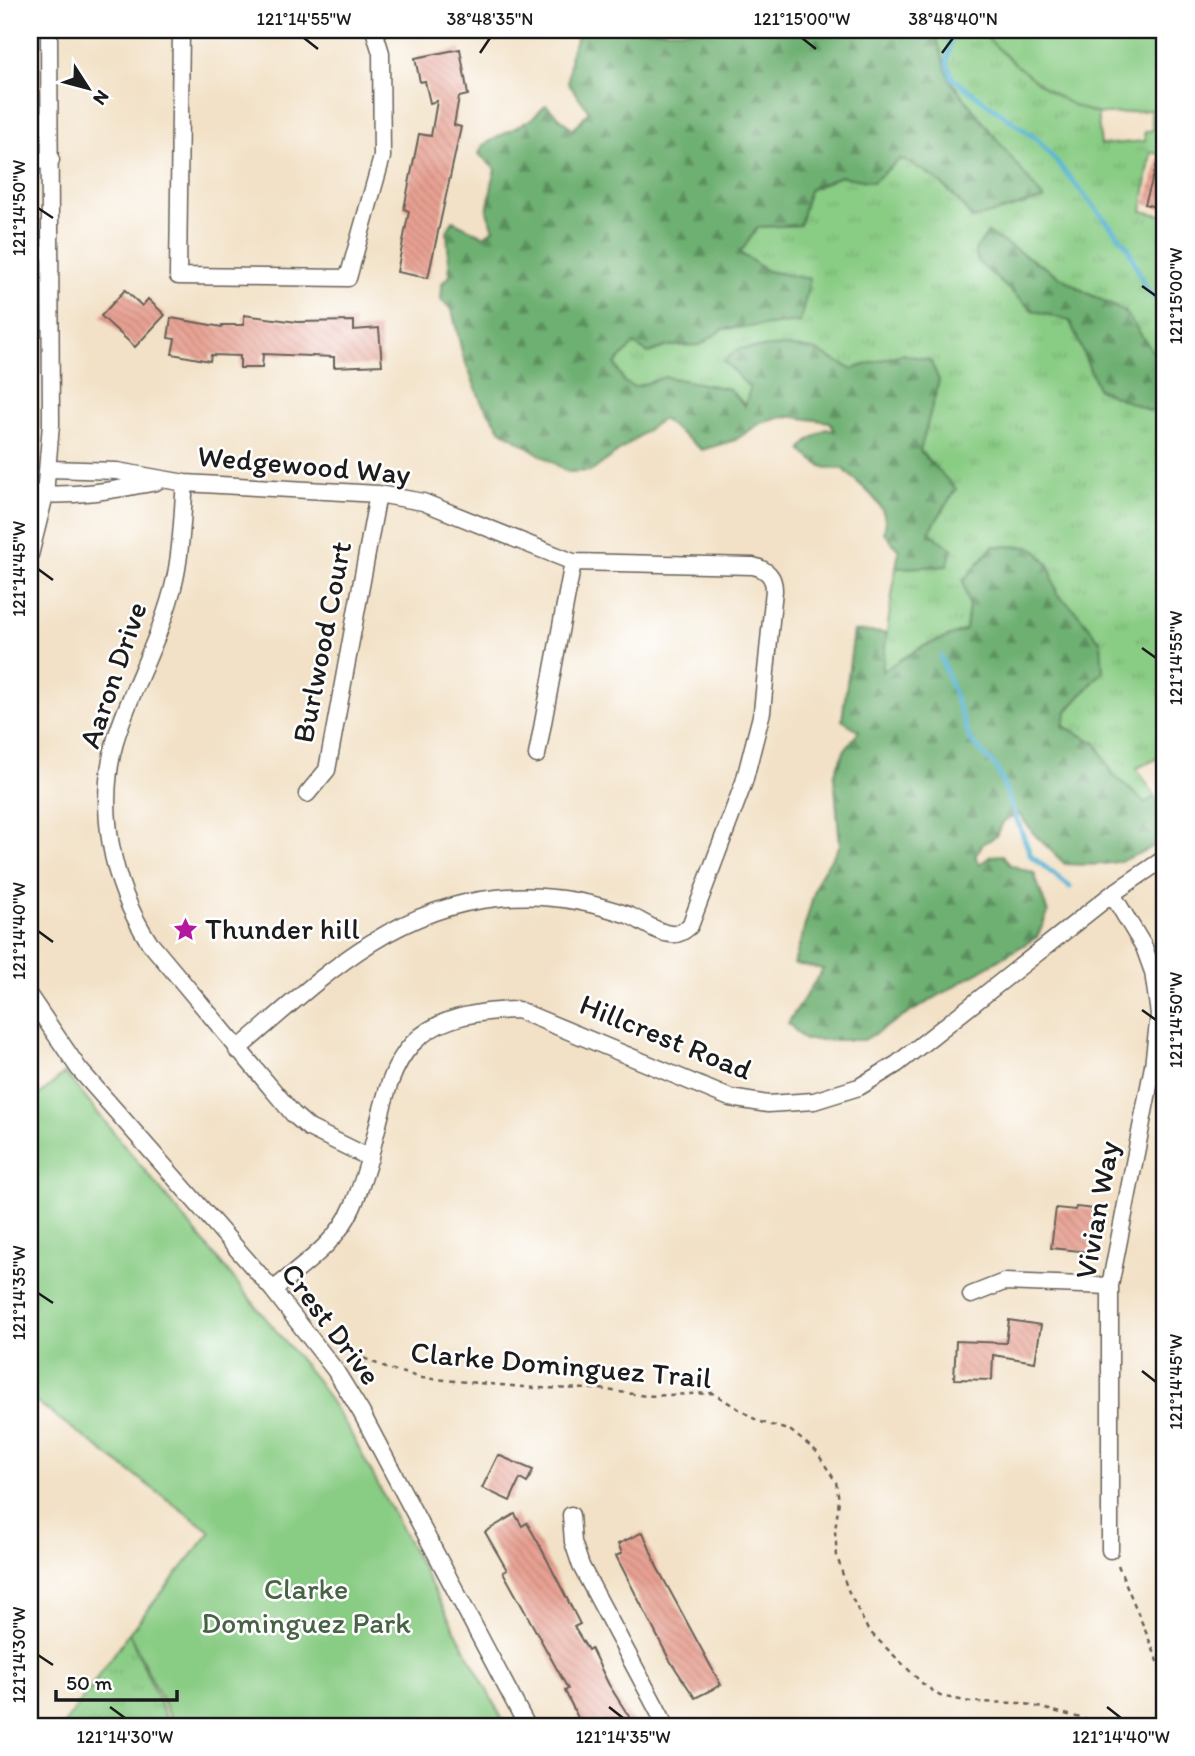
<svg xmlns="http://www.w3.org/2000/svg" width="1195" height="1756" viewBox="0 0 1195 1756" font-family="Itim,sans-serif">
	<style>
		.grass { fill: url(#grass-tufts); stroke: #527450; stroke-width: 2 }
		.forest { fill: url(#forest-firs); stroke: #456647; stroke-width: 2 }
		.green { fill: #89cc84; stroke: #527450; stroke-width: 2 }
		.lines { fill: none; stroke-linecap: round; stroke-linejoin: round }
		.stream { stroke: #53b2d2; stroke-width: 5 }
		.building { fill: url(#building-back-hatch) }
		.minor-casing { stroke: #676158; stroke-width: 19 }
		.path { stroke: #676158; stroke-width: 2.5; stroke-dasharray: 5 5; stroke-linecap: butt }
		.minor { stroke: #fff; stroke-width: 16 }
		.ticks { fill: none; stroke: #1c1c1c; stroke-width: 2.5 }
		.labels { text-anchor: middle; stroke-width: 5; stroke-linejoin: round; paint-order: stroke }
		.street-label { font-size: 30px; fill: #1c1c1c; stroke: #fff }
		.poi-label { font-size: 30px; fill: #1c1c1c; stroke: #fff; text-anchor: start }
		.park-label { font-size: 30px; fill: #486246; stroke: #fff }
		.neatline { fill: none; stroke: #1c1c1c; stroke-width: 2.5 }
		.ticks-label { font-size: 18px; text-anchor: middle; fill: #1c1c1c }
	</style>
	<defs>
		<pattern id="grass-tufts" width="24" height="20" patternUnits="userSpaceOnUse" patternTransform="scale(1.75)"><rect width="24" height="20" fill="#89cc84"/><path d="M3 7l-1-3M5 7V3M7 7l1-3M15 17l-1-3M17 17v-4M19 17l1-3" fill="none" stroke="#76af71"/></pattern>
		<pattern id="forest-firs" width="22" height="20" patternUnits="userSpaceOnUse" patternTransform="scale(1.75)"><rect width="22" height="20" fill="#6eb072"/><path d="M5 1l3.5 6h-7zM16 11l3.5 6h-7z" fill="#5a8e5d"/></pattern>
		<pattern id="building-back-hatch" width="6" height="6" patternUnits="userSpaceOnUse" patternTransform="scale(1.75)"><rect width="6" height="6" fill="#e7a092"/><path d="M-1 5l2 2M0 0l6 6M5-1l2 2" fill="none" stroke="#c6897d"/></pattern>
	</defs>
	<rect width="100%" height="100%" fill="#fff"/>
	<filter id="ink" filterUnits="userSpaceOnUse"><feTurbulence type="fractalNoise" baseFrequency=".0143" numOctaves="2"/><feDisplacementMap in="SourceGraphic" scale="14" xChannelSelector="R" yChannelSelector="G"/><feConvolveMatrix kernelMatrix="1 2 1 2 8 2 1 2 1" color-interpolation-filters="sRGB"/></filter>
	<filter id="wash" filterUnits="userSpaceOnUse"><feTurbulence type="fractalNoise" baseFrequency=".00686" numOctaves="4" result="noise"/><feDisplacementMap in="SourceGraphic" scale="28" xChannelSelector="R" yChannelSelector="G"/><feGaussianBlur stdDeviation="1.57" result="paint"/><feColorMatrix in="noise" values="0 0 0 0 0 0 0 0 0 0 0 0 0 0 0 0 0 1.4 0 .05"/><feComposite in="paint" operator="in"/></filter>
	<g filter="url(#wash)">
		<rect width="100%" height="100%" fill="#f2e1c6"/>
		<path class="grass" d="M944,30H986L985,35C1022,71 1049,93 1097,112L1101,145L1145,141L1144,132L1153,130L1150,110L1165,108V156L1151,152L1142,211L1165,216V369L1125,312L1087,293L988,233L1032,310L1070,321L1098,389L1150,411L1165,404V755L1137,768L1155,797L1145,803L1113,774L1096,743L1063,726L1067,711L1103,671L1075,610L1057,594L1049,565L963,581L969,605L966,630L922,647L881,672L896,568L947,566L929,532L956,489L919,451L939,381L902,354L852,369L814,350L751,388L746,406L729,389L666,377L634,387L624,383L615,363L634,344L648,353L668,346L700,345L723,329L799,322L810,279L767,271L740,253L758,227L800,225L809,190L840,176L873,182L900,159L926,170L958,199H1043L950,80L937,39Z
			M129,1633L170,1726H63Z"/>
		<path class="forest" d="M581,30H944L937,39L950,80L1044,199L972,219C953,191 932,172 900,159L873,182L840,176L809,190L800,225L758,227L740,253L767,271L810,279L800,322L723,329L700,345L668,346L648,353L634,344L615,364L624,382L634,387L666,377L729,389L745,406L750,388L724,361L738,349L787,346L814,350L852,369L902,354L930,360L939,380L920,451L956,489L929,532L952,549L947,566L896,568L899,551L884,532C892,505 860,486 842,468C824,472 814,462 801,450L808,441L826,429L835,431L830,422L786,416L761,423L735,440L702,450L662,419L592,471L568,472L501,430L481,401L463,356L452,310L441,300L442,283L450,276L447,231L453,221L483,236L494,229L487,212L495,169L479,154L483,145L532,119L546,105L573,130L589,111L568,83L571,51Z
			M988,233L1087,293L1125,312L1165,369V404L1150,411L1098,389L1070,321L1032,310L978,262L975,250Z
			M993,546L1033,547L1049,565L1057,594L1075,610L1101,642L1103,671L1067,711L1063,726L1096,743L1113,774L1145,803L1155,797L1159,806L1165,803V840C1124,863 1112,867 1065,864L1034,834L1019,814L1004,821L996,836L983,844L975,856L980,864L991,856L1003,855L1010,865L1034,873L1048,913L1037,937L864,1040H804L788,1023L823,969L794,964L818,879L840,845L834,775L844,751L859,731L842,720L854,631L887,633L882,671L922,647L966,630L969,605L963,581Z"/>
		<path class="green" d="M986,30H1165V108C1146,110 1125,114 1106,114C1066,114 1011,61 984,35Z
			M65,1073L319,1383L350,1432L506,1726H175L129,1633L211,1532L30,1397V1103Z"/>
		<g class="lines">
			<path class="stream" d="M952,30L947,61L952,78L1038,140L1128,247L1145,287L1165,311
				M941,657L970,740L997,768L1031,856L1070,887"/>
		</g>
		<g id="blocks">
			<path class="building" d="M460,49L468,95L459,97L454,125L461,127L428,278L397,272L409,211L404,209L419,134L431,136L437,101L430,103L425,81L420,82L415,58Z
				M1162,147H1165V210L1145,204Z
				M125,290L142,306L148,299L165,315L135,347L101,316Z
				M244,315L297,322L354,321V330L379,328L382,365L334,367V357L263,354L262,368H240V356L211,355L210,361L172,354L175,339L168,338L171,318L222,327V325H244Z
				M1076,1207L1094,1209L1090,1252L1051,1248L1056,1208L1075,1210Z
				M1009,1320L1041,1325L1035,1362L993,1355L992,1380L954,1379L956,1341L1006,1343Z
				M498,1455L533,1470L527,1483L520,1479L510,1501L482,1488Z
				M515,1514L522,1526L527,1523L539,1544L580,1624L574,1627L588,1650L591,1648L609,1685L635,1726H582L565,1691L568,1689L503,1572L507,1570L485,1532Z
				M643,1532L657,1567L721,1685L695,1698L669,1659L616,1556L622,1553L618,1544Z"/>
		</g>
	</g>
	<g filter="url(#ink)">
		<use href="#blocks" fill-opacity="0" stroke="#676158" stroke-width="2"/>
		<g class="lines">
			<defs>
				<path id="minor" d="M181,30L178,276L348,278L382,157L381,53L374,30
					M30,161L51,160
					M49,469L117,471L185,483L378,494L423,502L573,562L753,566C766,569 774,576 774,590L762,712L744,782L690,926C684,931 679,935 671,934C657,933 641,920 628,915C586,900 542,893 497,898C389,908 316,983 237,1050
					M185,483C182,514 182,548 175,579C163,634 133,684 116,738C96,807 111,883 149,942L293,1114L309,1128L370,1158
					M30,493C71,498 115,490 156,482
					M30,555L45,495L51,424L49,30
					M537,755L573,562
					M307,794L327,770L378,494
					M30,997L79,1069L273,1290L335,1370L361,1412L527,1726
					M273,1290C302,1266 338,1242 353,1206C398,1100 366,1013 518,1010L730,1098L768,1104L814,1101L859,1087L897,1064L1112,894L1165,858
					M971,1295L1004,1282L1110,1286
					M571,1515L573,1542L581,1566L666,1726
					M1110,1550V1286L1153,1066L1159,1014L1153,972L1144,947L1112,894"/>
			</defs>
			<use href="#minor" class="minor-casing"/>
			<path class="path" d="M346,1361L357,1355L386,1368L422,1378L535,1388L600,1389L646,1396L713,1393L758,1421L791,1431L816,1451L836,1482L839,1500L835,1531L837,1556L847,1588L868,1630L923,1684L940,1696L970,1702L1022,1703L1112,1726
				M1118,1565L1165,1678"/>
			<use href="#minor" class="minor"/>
		</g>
	</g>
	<path class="ticks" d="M304,38L318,49M802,38L816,49M480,53L490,38M942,53L953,38M38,208L53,218M1142,286L1156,296M38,569L53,580M1142,648L1156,658M38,931L53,942M1142,1010L1156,1020M38,1293L53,1303M1142,1371L1156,1382M38,1655L53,1665M110,1707L125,1718M609,1707L623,1718M1107,1707L1121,1718"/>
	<defs>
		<symbol id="sight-bare" viewBox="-9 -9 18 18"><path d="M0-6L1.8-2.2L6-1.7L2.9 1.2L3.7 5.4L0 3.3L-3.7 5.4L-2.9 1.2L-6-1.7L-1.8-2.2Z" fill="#b5179e" stroke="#fff" stroke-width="2.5" paint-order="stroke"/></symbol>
	</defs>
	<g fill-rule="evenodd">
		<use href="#sight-bare" x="168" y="912" width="35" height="35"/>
	</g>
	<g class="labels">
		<g class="street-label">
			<text transform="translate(304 465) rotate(5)" y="10">Wedgewood Way</text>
			<text transform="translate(322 642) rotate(-79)" y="10">Burlwood Court</text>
			<text transform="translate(113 675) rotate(-71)" y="10">Aaron Drive</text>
			<text transform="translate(666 1037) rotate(22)" y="10">Hillcrest Road</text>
			<text transform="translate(1097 1210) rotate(-80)" y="10">Vivian Way</text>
			<text transform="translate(331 1324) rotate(53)" y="10">Crest Drive</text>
			<text transform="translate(561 1365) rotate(5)" y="10">Clarke Dominguez Trail</text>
		</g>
		<g class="poi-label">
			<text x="205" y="939">Thunder hill</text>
		</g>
		<g class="park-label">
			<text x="306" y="1599">Clarke<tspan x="306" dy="34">Dominguez Park</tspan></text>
		</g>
	</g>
	<rect width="1195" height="1756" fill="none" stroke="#fff" stroke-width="77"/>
	<g transform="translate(88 88) rotate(126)" stroke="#ffffff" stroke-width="5" paint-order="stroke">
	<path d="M0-5L12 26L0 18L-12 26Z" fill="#1c1c1c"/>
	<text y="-10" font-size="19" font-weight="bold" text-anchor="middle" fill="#1c1c1c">N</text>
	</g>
	<path d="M56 1690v10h121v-10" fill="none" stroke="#1c1c1c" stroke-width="3.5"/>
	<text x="66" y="1690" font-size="21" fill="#1c1c1c" stroke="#ffffff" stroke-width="5" paint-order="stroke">50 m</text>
	<rect x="38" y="38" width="1118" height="1680" class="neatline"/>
	<g class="ticks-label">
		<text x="304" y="25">121°14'55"W</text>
		<text x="490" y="25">38°48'35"N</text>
		<text x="802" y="25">121°15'00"W</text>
		<text x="953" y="25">38°48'40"N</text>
		<text transform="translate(19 208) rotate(-90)" y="6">121°14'50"W</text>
		<text transform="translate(1176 296) rotate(-90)" y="6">121°15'00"W</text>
		<text transform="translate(19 569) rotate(-90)" y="6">121°14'45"W</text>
		<text transform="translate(1176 658) rotate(-90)" y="6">121°14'55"W</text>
		<text transform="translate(19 931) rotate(-90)" y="6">121°14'40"W</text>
		<text transform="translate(1176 1020) rotate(-90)" y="6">121°14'50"W</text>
		<text transform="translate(19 1293) rotate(-90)" y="6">121°14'35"W</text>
		<text transform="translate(1176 1382) rotate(-90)" y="6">121°14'45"W</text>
		<text transform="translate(19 1655) rotate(-90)" y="6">121°14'30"W</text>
		<text x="125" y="1743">121°14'30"W</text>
		<text x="623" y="1743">121°14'35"W</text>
		<text x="1121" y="1743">121°14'40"W</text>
	</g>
</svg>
